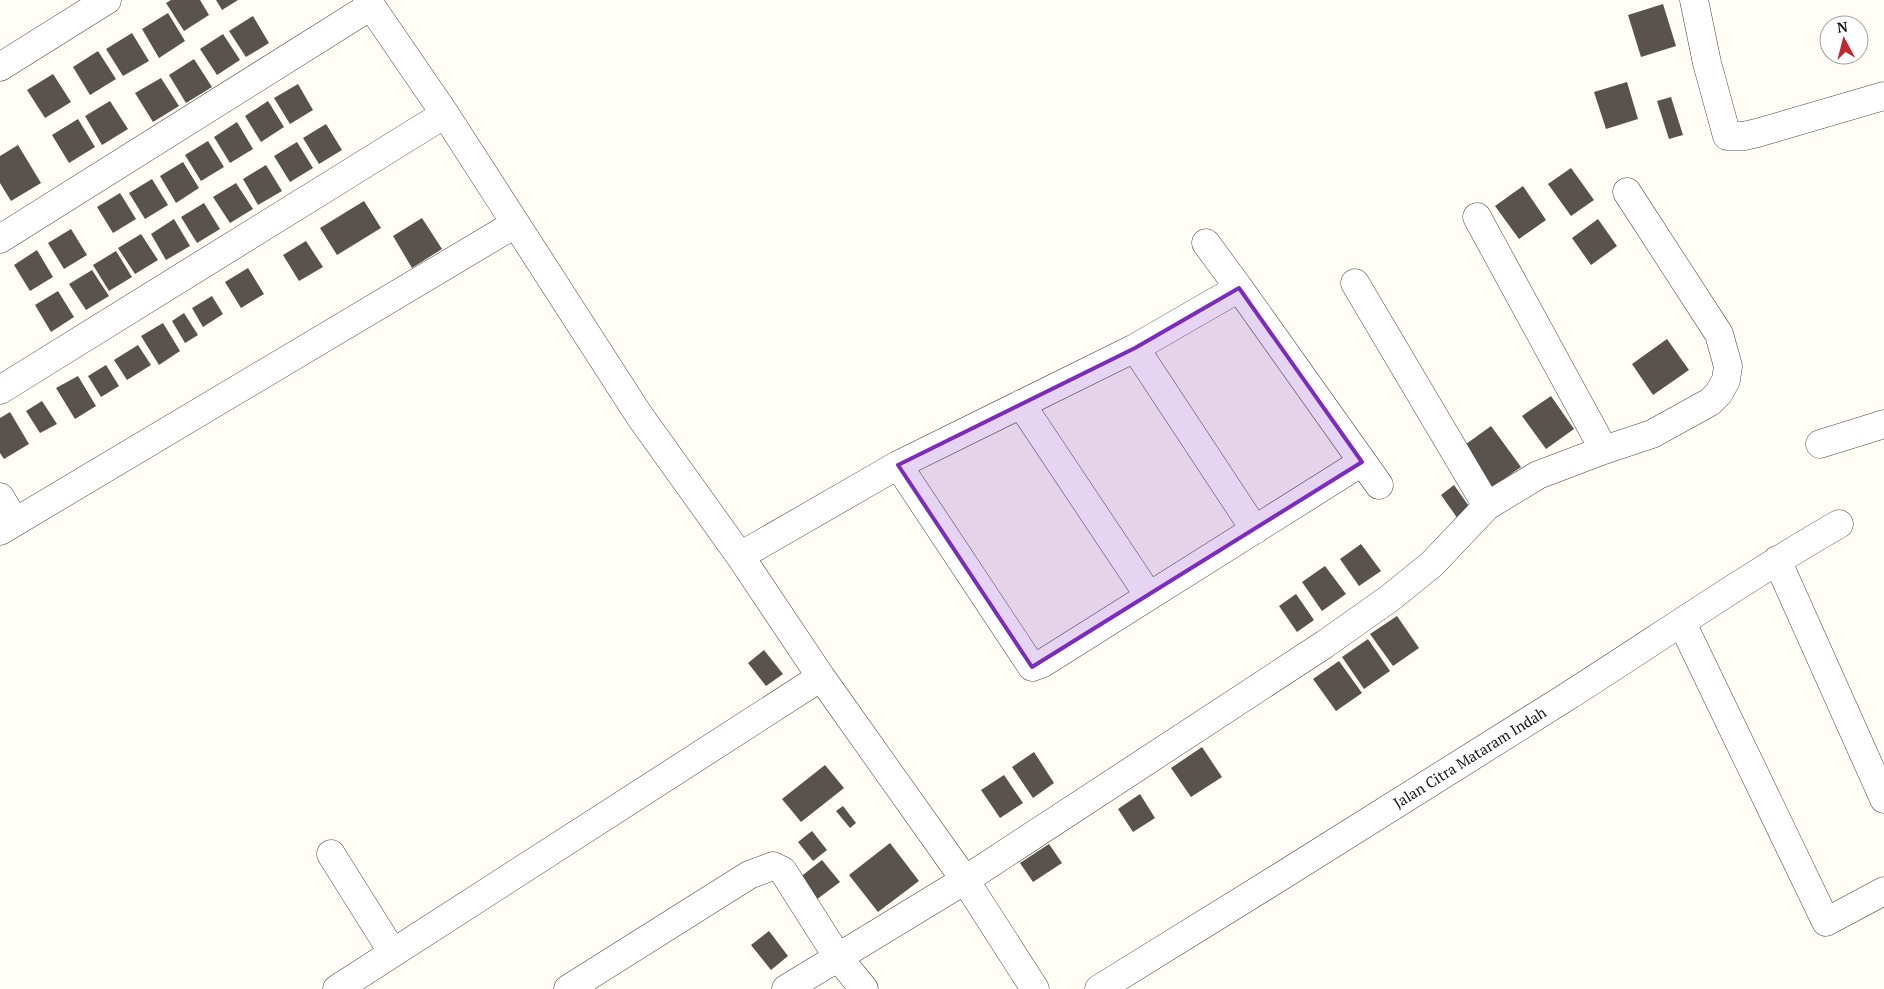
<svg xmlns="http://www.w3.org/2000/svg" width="1884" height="989" viewBox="0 0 1884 989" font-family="'PT Serif',serif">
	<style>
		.building { fill: #5a524d }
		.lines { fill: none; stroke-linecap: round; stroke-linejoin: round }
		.minor-casing { stroke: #444; stroke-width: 29 }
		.minor { stroke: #fff; stroke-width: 28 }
		.marked { fill: #7b2cbf; fill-opacity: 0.2; stroke: #7b2cbf; stroke-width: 4; stroke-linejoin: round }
		.labels { text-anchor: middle; stroke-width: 5; stroke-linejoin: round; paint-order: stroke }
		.street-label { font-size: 15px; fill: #111; stroke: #fff }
	</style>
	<rect width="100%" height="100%" fill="#fffdf5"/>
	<path class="building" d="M171,0H200L209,15L184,31L166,3Z
		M216,0H238L222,10Z
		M1663,4L1676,46L1641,57L1628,15Z
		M168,13L185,41L159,58L142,29Z
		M253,16L269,43L246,57L229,31Z
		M132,33L149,61L123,76L106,49Z
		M223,34L240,60L217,75L200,49Z
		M98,51L116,79L90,95L73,67Z
		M194,59L212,87L186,103L169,75Z
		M53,74L71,102L45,118L27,90Z
		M161,78L179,106L153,122L135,93Z
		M1627,82L1638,119L1606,129L1594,92Z
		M298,84L313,110L290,124L274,98Z
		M1671,97L1683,135L1669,139L1657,101Z
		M110,101L128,129L102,145L85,116Z
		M268,101L284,127L261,142L245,116Z
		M78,119L95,147L69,163L52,135Z
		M237,122L253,149L230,163L214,137Z
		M326,124L342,150L319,164L303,138Z
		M208,141L224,167L201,181L185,155Z
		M297,142L313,168L290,182L274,156Z
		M18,145L41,183L11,201L0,183V156Z
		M183,162L199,188L176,203L160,176Z
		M266,165L282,191L258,205L243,179Z
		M1571,168L1594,200L1571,216L1548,184Z
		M152,179L168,205L145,219L129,193Z
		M236,183L253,209L230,223L213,197Z
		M1523,186L1546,220L1519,239L1495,206Z
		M120,193L136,219L113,233L97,207Z
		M364,201L381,228L337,255L320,228Z
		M204,203L220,229L197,243L181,217Z
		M422,218L442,249L412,268L393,236Z
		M174,219L190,246L166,260L151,234Z
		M1598,219L1617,246L1591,265L1572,238Z
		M71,229L87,255L64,269L48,243Z
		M141,234L158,260L135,274L118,248Z
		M306,241L323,267L299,281L283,255Z
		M37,250L53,277L30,291L14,265Z
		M116,251L132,277L109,291L93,265Z
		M248,268L264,294L241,308L225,282Z
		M92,270L109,296L86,310L69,284Z
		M58,291L74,317L51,332L35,305Z
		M212,296L223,314L203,327L192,308Z
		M184,313L198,335L185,343L172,321Z
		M163,323L180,351L159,365L141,336Z
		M1667,339L1689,370L1653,395L1632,364Z
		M138,345L151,365L127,380L114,360Z
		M106,365L119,386L101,397L88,376Z
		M78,376L96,406L75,419L56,388Z
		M1551,396L1574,429L1546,449L1522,416Z
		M42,401L57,424L40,433L26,411Z
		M10,412L29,444L4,459L0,453V418Z
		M1491,426L1521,467L1491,488L1462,447Z
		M1454,485L1471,509L1458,519L1441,495Z
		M1361,544L1381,571L1359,586L1340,559Z
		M1325,566L1346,594L1322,611L1302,582Z
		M1296,594L1314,620L1297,632L1279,606Z
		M1397,616L1419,648L1393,666L1370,634Z
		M1368,639L1390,671L1364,689L1342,657Z
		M764,650L783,674L766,686L748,663Z
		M1339,661L1362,693L1336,711L1313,679Z
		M1202,747L1222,777L1191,797L1171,768Z
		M1034,752L1054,783L1033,798L1012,767Z
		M825,765L844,788L801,822L782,799Z
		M1004,775L1023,803L1000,818L981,790Z
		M1140,794L1155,818L1133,832L1118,809Z
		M843,806L856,823L850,828L836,811Z
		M812,831L827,850L813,861L798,842Z
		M890,843L919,881L878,912L849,875Z
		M1049,844L1062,863L1033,882L1020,863Z
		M822,860L840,882L816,900L799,878Z
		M769,931L788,956L771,970L751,945Z"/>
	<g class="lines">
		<defs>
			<path id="minor" d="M367,0L445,114L639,415L740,556L821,677L965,880L1035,989
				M1694,0L1707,63L1727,136H1744L1757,133L1884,96
				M0,67L107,0
				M1477,217L1604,450
				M0,239L371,6
				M1206,243L1239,288
				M1355,283L1487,506
				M1135,348L1255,530
				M0,390L445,114
				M1021,404L1149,596
				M1820,444L1884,424
				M898,465L1032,667L1043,663L1362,462
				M0,497L15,522
				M0,531L515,224
				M740,556L898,465L1135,348L1239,288L1379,485
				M1777,560L1884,799
				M1682,623L1826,922L1884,891
				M331,854L393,953
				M337,989L821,677
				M568,989L749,875L773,866L783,871L837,956L864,989
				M786,989L965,880L1325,644L1390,598L1432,564L1487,506L1538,475L1604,450L1652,434L1710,402L1719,393L1726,380L1728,366L1719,334L1627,192
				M1099,989C1255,893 1410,796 1565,698C1656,640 1745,578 1839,524"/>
		</defs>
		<use href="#minor" class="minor-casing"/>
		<use href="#minor" class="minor"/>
	</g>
	<path class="marked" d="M1239,288L1362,462L1032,667L898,465L1135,348Z"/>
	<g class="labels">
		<g class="street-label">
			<text transform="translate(1470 758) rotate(-32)" y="5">Jalan Citra Mataram Indah</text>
		</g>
	</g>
	<g transform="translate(1844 40) rotate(353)"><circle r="24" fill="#ffffff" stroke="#a0a0a0"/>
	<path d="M0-4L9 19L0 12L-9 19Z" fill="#c4262e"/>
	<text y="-8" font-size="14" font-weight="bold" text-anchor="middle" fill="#111111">N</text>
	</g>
</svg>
